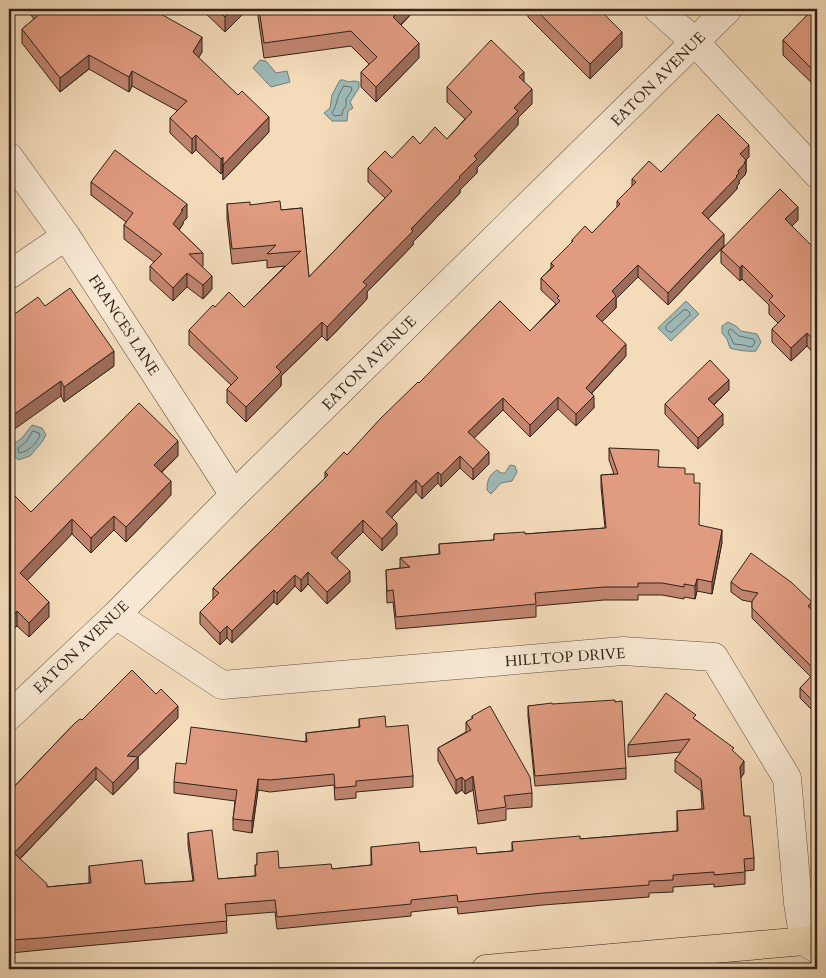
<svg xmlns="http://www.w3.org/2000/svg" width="826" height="978" viewBox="0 0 826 978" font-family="Cardo,serif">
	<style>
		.water { fill: #9ebab9; stroke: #727d79 }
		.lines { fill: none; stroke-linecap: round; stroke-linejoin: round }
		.shore { stroke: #686e69; stroke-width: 1 }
		.minor-casing { stroke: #625042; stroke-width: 29 }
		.major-casing { stroke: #312219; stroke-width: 29 }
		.minor { stroke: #f8e8d3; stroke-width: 28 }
		.major { stroke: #f4dcbb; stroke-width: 28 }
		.wall { fill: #c1856f; stroke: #312219 }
		.shaded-wall { fill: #9d6c5a; stroke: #312219 }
		.building { fill: #e09b81; stroke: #312219 }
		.labels { text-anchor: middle; stroke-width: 4; stroke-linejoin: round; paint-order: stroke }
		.street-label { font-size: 15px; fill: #312219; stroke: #f8e8d3 }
	</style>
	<rect width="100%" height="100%" fill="#f4dcbb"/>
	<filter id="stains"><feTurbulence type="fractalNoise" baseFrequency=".004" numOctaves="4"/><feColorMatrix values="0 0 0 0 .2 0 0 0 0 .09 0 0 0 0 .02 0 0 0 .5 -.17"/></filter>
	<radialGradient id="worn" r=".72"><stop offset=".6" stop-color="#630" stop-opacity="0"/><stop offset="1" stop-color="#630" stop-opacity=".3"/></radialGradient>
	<path class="water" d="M260,60L266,61L276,73L287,71L290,82L271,87L253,68Z
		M340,80H344L348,82L354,81L359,82V88L350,102L353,108L348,111L347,121H332L324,113L330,108L332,95Z
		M686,301L699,314L671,341L658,328Z
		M728,322L736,326L741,331L757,334L761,342L756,351C750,352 735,350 730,348L727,339L722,333V326Z
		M32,425L42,428L46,435L42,442L30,456L18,460L13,454L12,445L22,438Z
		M510,465L515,466L517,472L512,481L501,483L491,494L487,490C487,481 489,475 497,470L501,473H505Z"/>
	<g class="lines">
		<path class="shore" d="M344,86L351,87L352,90L346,99V106L343,110L342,115L334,116L332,113C338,104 336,96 344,86Z
			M684,310H687L690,313V315L672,332H669L666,329V326Z
			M731,329L739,336L753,339L755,342L753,346L750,347L744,345L734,344L728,332L729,330Z
			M33,431L39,433L40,436C36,444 28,452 19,453L18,448L26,442Z"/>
		<defs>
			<path id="minor" d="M658,9L695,42L817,174
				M9,157L66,236L234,495
				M9,275L66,236
				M116,615L222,685L623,651L714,657L787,778L798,903L804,941L817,949
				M9,716L116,615L234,495L728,9"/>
			<path id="major" d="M486,969L817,940"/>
		</defs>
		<use href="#minor" class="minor-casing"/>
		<use href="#major" class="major-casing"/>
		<use href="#minor" class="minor"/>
		<use href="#major" class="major"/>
	</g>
	<path class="wall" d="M26,9H70L71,10L202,52L198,58L269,132L223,180V172L221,174L196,150L192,154L170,133V118L178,111L132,86L129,92L89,69L60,92L22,43V29L34,19Z
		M201,9H248L225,32Z
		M257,9H416L401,25L419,58L376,102L361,87V72L369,64L351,46L264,58Z
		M528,9H599L622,47L590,79L528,17Z
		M817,9V88L783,55V40Z
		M524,82L532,104L518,118V125L477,168V173L460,190V193L413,242V245L367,292V299L327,341L322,336L281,376V386L246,422L227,403V389L231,385L189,345V330L215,307H244L285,266L267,268V260L232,264L227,219V204L250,205L281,210L302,208L309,277L385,198L368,182V168L392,158L420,144L447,139L465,119L447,102V87Z
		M749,157L746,160V172L745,175L739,181V184L737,186V189L708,219L724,246L668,305L638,277L616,299V308L602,322L626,356L592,393L594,408L576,426L558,409L530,437L503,410L474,438L489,464L473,480L460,468L441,487L438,483L422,499L416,492L392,517L397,535L382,551L363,532L337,558L350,582L327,604L308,584L301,592L295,586L277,605L274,602L232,643L227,638L220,645L200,624V612L213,599V588L325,478V472L347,455L419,383L530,331L556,304L541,290V278L551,268V263L572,242V240L592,233L617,208V201L632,186V179L661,172Z
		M91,182L187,218L183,222V224L179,230L203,253V266L202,267L212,289L203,299L187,287L173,301L150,280V266L154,262L124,239V225L126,222L91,195Z
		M798,220L792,226L812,246L817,242V357L807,346L791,361L772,342V329L778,323L769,314V305L742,279L740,281L721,263V250Z
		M45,306L114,366L64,402L61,396Z
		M729,390L714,405L723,425L698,449L665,414V404Z
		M609,448L659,467L685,474L694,483L699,526L722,542L712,594L697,591L695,599L684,597V599L662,595H638V600H604L536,606V617L396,629L393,602L387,603L386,570L400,568V558L439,554V544L494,540V534H525L605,528L601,487V475L614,474L609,460Z
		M178,456L162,472L171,495L126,542L114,530L91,553L72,534L27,580L49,617L29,637L17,626L9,634L31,512Z
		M731,582L812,610L817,615V715L800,698V688L811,677L752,618V602L742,600L731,592Z
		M552,704L626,768V779L535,786L528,716V706Z
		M472,716L532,793V807L506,809V820L478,824L473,790L465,794L462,790L456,794L438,761V748L466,732V722L472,719Z
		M178,718L138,757V769L113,795L96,779L20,859L47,887L89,883V866L145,884L193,881L188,845V833L218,879L255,876V865H257V853L279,868L332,869L371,865V847L420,852L477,854L512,851V842L580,839L677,831V811L702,809L701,791L675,772V760L681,752L628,757V745L696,720L734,752L744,773L740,778L744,816L754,858V870L745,871V884L714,887V884L673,887V892L649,893V897L543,905L458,914L457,907L411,912V916L277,929L275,912L226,916L227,933L41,950L11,953L10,949H9V792L75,723L82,720Z
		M359,719L386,727L413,776V787L356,792V798L335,800L334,785L270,792L258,790L252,833L233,830V819L235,801L174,793V782L186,764L306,741V733L359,727Z"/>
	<path class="shaded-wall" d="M233,9H248L225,32V17Z
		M402,9H416L393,32V17Z
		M622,32V47L590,79V64Z
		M202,37V52L193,67V52Z
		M419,43V58L376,102V87Z
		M89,55V69L60,92V78Z
		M132,71V86L129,92V77Z
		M524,72V86L519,77Z
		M532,89V104L518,118V125L477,168V173L460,190V193L413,242V245L367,292V299L327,341V327L363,282L459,177L474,156L514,108Z
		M269,117V132L223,180V165Z
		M196,135V150L192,154V139Z
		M749,145V157L740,166V154Z
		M223,157V172L221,174V159Z
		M746,160V172L745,175L739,181V184L737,186V189L702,225V213L736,176L738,171Z
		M187,204V218L183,222V224L173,238V224L181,210Z
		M798,207V220L785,233V219Z
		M724,234V246L668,305V293Z
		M638,265V277L616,299V308L596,328V316L612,291Z
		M742,265V279L740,281V268Z
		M187,273V287L173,301V288Z
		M212,276V289L203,299V285Z
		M322,322V336L281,376V386L246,422V407L276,367Z
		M807,333V346L791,361V348Z
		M626,344V356L586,399V388Z
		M114,351V366L64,402V387Z
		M729,380V390L708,410V399Z
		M61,381V396L9,433V418Z
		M594,396V408L576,426V414Z
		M558,397V409L530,437V425Z
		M503,398V410L468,444V432Z
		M723,414V425L698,449V438Z
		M178,441V456L154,479V465Z
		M489,452V464L473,480V469Z
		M460,456V468L441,487V475Z
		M438,472V483L422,499V487Z
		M416,480V492L386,523V512Z
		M171,481V495L126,542V527Z
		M114,516V530L91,553V538Z
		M72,519V534L20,588V573Z
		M363,520V532L331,564V553Z
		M397,523V535L382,551V539Z
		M722,530V542L712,594V582Z
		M350,571V582L327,604V592Z
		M308,572V584L301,592V580Z
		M295,575V586L277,605V593Z
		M697,579V591L695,599V586Z
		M274,590V602L232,643V631Z
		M49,602V617L29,637V623Z
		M812,602V612L808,606Z
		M17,611V626L9,634V620Z
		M227,626V638L220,645V633Z
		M178,706V718L127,768V756Z
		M138,757V769L113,795V783Z
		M744,761V773L740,779V767Z
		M96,767V779L14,865V853Z
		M473,776V790L465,794V781Z
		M462,777V790L456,794V780Z
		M258,779V790L252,833V821Z"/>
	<path class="building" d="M37,9H70L71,10L73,9H152L202,37L193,52L238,95L242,91L269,117L223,165V157L221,159L196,135L192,139L170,118L187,101L132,71L129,77L89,55L60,78L22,29L41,13Z
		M216,9H233L225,17Z
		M259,9H402L393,17L419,43L376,87L361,72L377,57L351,31L264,43Z
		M535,9H599L622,32L590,64Z
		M813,9H817V74L783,40Z
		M491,40L524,72L519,77L532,89L514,108L518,111L474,156L477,159L459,177L460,178L411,229L413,231L363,282L367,285L327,327L322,322L276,367L281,372L246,407L227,389L238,378L189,330L213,305L215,307L229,292L244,307L301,251L267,254L276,245L232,249L227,204L250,202V205L280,201L281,210L302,208L309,277L392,191L368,168L385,151L392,158L413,136L420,144L435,127L447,139L472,112L447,87Z
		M718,114L749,145L740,154L746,160L744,163H745L738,171L739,173L736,176L737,177L702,213L724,234L668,293L638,265L612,291L616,296L596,316L626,344L586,388L594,396L576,414L558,397L530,425L503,398L468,432L489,452L473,469L460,456L441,475L438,472L422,487L416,480L386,512L397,523L382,539L363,520L331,553L350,571L327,592L308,572L301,580L295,575L277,593L274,590L232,631L227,626L220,633L200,612L219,593L213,588L328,475L325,472L344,452L347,455L380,419L418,382L419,383L500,301L530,331L560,301L557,298L559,296L541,278L554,266L551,263L573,241L572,240L585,226L592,233L620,204L617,201L636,182L632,179L649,161L661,172Z
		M115,150L187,204L181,210H183L173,224L203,253L189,254L212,276L203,285L187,273L173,288L150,266L162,254L124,225L133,213L91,182Z
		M780,189L798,207L785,219L812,246L816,241L817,242V343L807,333L791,348L772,329L785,316L769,300L773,296L742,265L740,268L721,250Z
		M70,288L114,351L64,387L61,381L9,418V318L38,297L45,306Z
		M710,360L729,380L708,399L723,414L698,438L665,404Z
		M139,403L178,441L154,465L171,481L126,527L114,516L91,538L72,519L20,573L49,602L29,623L17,611L9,620V501L14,495L31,512Z
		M609,448L659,450L658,467L685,468V474H694V483H700L699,525L722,530L712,582L697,579L695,586L684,584V587L662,583H638V587H604L535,593L536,604L396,617L393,590L387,591L386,570L410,567L400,558L440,554L439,544L494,540V534L525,532V534L606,528L601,475L618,474Z
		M751,553L791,582L812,602L808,606L817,615V705L800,688L816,671L752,608V601L758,593L742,590L731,582Z
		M132,670L156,694L161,689L178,706L127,756L138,757L113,783L96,767L14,853L47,884V887L91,883L89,866L142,860L145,884L194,881L188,833L212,830L218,879L256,876L255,865H257V853L278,851L279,868L331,864L332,869L372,865L371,847L419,842L420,852L476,847L477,854L513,851L512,842L580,836V839L678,831L677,811L704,809L701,779L675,760L690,739L628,745L666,693L696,715L693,718L734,748L732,750L744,761L740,767L744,816H750L754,858L744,859L745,872L714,875V872L673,875V880L649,881V885L543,893L458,902L457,895L411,900V904L277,917L275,900L225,904L227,921L41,938L11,940L10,937H9V792L75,723L80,719L82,720Z
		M615,700V702L622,701L626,768L535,776L528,706L552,703V704Z
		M490,706L530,777L532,793L504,796L506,807L478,811L473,776L465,781L462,777L456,780L438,748L471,730L466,722L473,718L472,716Z
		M385,716L386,727L408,725L413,776L356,781V786L335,788L334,774L270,780L258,779L252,821L233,819L237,790L174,782L176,763L186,764L191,727L307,742L306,733L360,727L359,719Z"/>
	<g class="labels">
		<g class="street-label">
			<text transform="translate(658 79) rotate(-45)" y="5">EATON AVENUE</text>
			<text transform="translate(124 325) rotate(57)" y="5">FRANCES LANE</text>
			<text transform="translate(369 363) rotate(-45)" y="5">EATON AVENUE</text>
			<text transform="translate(81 647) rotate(-44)" y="5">EATON AVENUE</text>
			<text transform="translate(565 657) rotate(-4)" y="5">HILLTOP DRIVE</text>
		</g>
	</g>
	<rect width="826" height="978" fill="none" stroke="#f4dcbb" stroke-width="30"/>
	<rect x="10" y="10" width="806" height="958" fill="none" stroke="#312219" stroke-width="2.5"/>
	<rect x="15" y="15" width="796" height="948" fill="none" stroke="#312219"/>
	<rect width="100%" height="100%" filter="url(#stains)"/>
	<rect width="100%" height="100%" fill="url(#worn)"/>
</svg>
